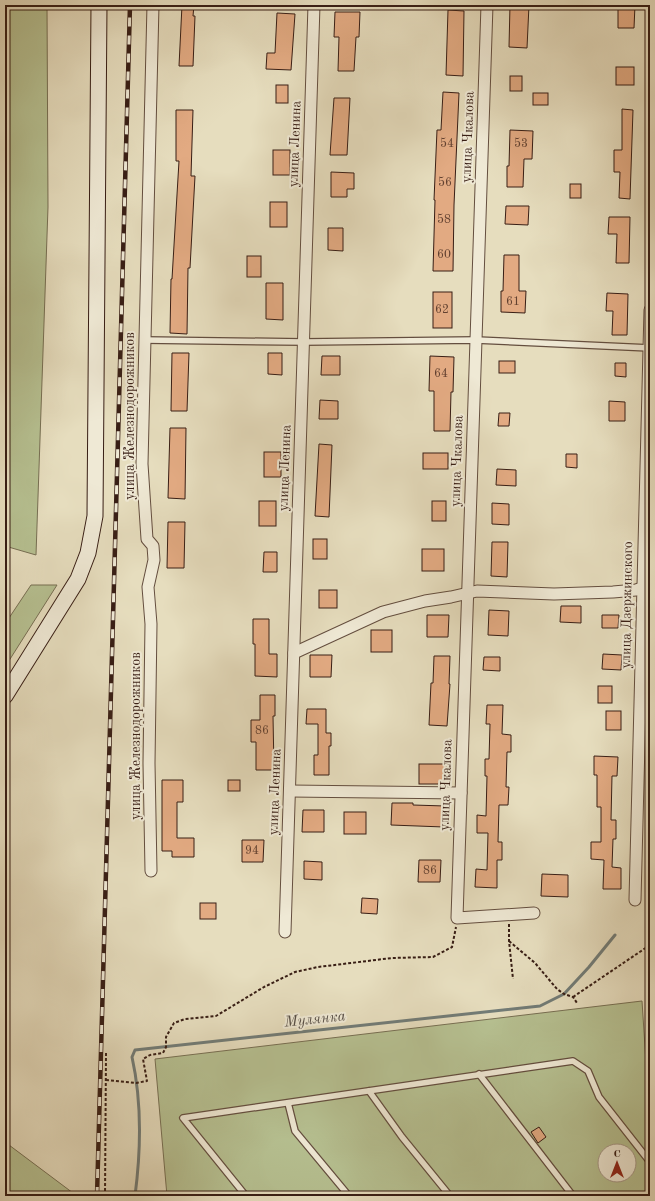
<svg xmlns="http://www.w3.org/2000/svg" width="655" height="1201" font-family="'Old Standard TT',serif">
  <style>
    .green { fill: #b6c091; stroke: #776f53; fill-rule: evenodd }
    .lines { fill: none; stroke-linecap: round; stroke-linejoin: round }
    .stream { stroke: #727c77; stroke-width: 3 }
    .building { fill: #e2aa82; stroke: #381e15 }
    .service-casing { stroke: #644e3f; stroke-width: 8 }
    .minor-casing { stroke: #644e3f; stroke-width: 13 }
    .secondary-casing { stroke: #381e15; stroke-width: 17 }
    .path { stroke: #381e15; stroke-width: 2; stroke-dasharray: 3 2; stroke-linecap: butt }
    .service { stroke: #efe9d5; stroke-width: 5.5 }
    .minor { stroke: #efe9d5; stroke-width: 11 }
    .secondary { stroke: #efe9d5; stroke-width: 15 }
    .rail-casing { stroke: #381e15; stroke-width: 4.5 }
    .rail { stroke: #efe9d5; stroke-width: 3; stroke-dasharray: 9; stroke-linecap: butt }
    .labels { text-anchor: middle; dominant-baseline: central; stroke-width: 4; stroke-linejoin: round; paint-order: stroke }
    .number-label { font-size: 12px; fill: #624130 }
    .street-label { font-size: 14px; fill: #381e15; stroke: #efe9d5 }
    .water-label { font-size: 15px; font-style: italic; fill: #554d46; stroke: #efe9d5 }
  </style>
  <rect width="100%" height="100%" fill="#e6ddbe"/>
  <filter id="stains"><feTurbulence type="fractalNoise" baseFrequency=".005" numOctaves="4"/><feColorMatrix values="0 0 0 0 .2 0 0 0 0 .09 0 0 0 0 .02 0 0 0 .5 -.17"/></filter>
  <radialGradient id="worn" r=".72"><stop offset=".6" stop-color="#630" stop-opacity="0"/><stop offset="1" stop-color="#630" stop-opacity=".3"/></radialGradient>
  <g class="green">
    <polygon points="5,5 47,5 48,207 36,555 5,546"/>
    <polygon points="31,585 57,585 5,667 5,624"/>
    <polygon points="650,740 650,898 646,899"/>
    <path d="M 642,1001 L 646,1062 L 650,1067 L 650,1196 L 167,1196 L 155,1059 ZM 605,1151 L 629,1151 L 629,1175 L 605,1175 Z"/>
    <polygon points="5,1142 77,1196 5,1196"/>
  </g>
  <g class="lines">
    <path class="stream" d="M 135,1196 C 141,1150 142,1102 132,1057 L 135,1050 L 540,1006 L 564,994 L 589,967 L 615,935"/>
  </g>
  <g class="building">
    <polygon points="182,5 194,5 193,16 195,16 193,66 179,66"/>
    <polygon points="510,5 529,5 527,48 509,47"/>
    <polygon points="618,5 635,5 634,28 618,28"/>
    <polygon points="448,10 464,11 463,76 446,75"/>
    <polygon points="335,12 360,12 359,37 356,37 354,71 338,71 339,37 334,37"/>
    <polygon points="277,13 295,14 291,70 266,69 267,53 275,53"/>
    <rect x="616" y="67" width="18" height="18"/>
    <rect x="510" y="76" width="12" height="15"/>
    <rect x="276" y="85" width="12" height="18"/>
    <polygon points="443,92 459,93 454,205 453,271 433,271 435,200 434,200 437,130 441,130"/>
    <rect x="533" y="93" width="15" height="12"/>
    <polygon points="334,98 350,98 347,155 330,155"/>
    <polygon points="622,109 633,110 630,199 619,198 620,172 614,172 614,150 622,150"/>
    <polygon points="176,110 193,110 191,176 195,176 190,268 188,268 187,334 170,333 171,279 172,279 179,161 176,161"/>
    <polygon points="510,130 533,131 532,159 524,159 523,187 507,187 507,166 509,166"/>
    <rect x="273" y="150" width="17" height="25"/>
    <polygon points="331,172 354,173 354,189 347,189 347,197 331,197"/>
    <rect x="570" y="184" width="11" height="14"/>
    <rect x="270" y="202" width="17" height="25"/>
    <polygon points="506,206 529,206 528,225 505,224"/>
    <polygon points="609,217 630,217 629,263 616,263 617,234 608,234"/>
    <polygon points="328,228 343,228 343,251 328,250"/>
    <polygon points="504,255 519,255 519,291 526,291 525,313 501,312 501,291 503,291"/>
    <rect x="247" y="256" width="14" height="21"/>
    <polygon points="266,283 283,283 283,320 266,319"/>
    <rect x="433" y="292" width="19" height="36"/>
    <polygon points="607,293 628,294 627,335 612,335 613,311 606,311"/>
    <polygon points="172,353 189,353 187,411 171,411"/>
    <polygon points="268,353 282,353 282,375 268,374"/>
    <polygon points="322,356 340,356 340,375 321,375"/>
    <polygon points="430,356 454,357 453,392 451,392 450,431 434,431 434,391 429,391"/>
    <rect x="499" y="361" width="16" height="12"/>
    <polygon points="615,363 626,363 626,377 615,376"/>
    <polygon points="320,400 338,401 338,419 319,419"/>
    <polygon points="609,401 625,402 625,421 609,421"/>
    <polygon points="499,413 510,413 509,426 498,426"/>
    <polygon points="170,428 186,428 185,499 168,498"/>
    <polygon points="319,444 332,445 329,517 315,516"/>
    <rect x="264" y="452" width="17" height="25"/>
    <rect x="423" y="453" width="25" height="16"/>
    <polygon points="566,454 577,454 577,468 566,467"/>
    <polygon points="497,469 516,470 516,486 496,485"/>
    <rect x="259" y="501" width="17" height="25"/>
    <rect x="432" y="501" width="14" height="20"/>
    <polygon points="492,503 509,504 509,525 492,524"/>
    <polygon points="168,522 185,522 184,568 167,568"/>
    <rect x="313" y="539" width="14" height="20"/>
    <polygon points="492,542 508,542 507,577 491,576"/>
    <rect x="422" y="549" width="22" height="22"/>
    <polygon points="264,552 277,552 277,572 263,572"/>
    <rect x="319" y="590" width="18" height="18"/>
    <polygon points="561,606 581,606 581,623 560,622"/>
    <polygon points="489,610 509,611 508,636 488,635"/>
    <polygon points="427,615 449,615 448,637 427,637"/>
    <polygon points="602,615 619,615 618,628 602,628"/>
    <polygon points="253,619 269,619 269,654 277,654 277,677 255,676 255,644 253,644"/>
    <rect x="371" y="630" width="21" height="22"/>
    <polygon points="603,654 622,655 621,670 602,669"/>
    <polygon points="310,655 332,655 331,677 310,677"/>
    <polygon points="434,656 450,656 449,684 450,684 447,726 429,725 431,683 433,683"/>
    <polygon points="484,657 500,657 500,671 483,670"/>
    <rect x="598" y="686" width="14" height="17"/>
    <polygon points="260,695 275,695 275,716 273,716 274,770 256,770 256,742 251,742 251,720 260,720"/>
    <polygon points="487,705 503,705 502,734 511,735 511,752 507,752 506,787 509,787 508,805 499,805 498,842 502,842 502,860 497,860 497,888 475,887 476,869 487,870 488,833 477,833 477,815 486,816 487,776 485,776 485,759 489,759 490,724 486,724"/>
    <polygon points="307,709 326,709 326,733 331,733 331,746 329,746 329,775 314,775 314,755 318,755 318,724 306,724"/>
    <rect x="606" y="711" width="15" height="19"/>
    <polygon points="594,756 618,757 617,776 612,776 611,820 616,820 616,839 613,839 612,867 621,868 621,889 603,889 604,860 591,859 591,842 601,842 601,807 597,807 597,775 594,775"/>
    <rect x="419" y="764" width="27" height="20"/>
    <polygon points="162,780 183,780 183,802 177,802 177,838 194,838 194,857 172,857 172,851 162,851"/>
    <rect x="228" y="780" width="12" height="11"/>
    <polygon points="392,803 413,803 413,805 445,806 444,827 391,825"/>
    <polygon points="303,810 324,810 324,832 302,832"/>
    <rect x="344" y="812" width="22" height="22"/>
    <polygon points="242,840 264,840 263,862 242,862"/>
    <polygon points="419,860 441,860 440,882 418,882"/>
    <polygon points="304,861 322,862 322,880 304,879"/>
    <polygon points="542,874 568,875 568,897 541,896"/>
    <polygon points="362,898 378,899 377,914 361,913"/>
    <rect x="200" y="903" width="16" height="16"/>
    <polygon points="539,1127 546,1137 538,1143 531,1132"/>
  </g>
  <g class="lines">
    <defs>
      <g id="service">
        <polyline points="144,340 304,342 476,340 650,348"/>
        <polyline points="479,1074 573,1196"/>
        <polyline points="369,1091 402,1137 450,1196"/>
        <polyline points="288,1103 295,1131 349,1196"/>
        <polyline points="246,1196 183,1118 573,1061 588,1071 599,1097 650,1162"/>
      </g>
      <g id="minor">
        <polyline points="487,5 457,918 534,913"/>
        <polyline points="294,653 383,612 425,601 451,597 477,591 554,594 613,592 636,590 642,588"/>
        <polyline points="290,791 461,793"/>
        <polyline points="151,871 149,763 151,624 148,587 154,560 153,546 147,539 142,464 153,5"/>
        <polyline points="635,900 650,310"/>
        <polyline points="285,932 314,5"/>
      </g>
      <polyline id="secondary" points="5,696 78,579 88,553 95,516 99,5"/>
    </defs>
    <use href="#service" class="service-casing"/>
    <use href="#minor" class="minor-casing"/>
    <use href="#secondary" class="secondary-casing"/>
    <g class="path">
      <polyline points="509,924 509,941 513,979"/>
      <polyline points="509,941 535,963 557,989 564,994 573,997 577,1003"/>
      <polyline points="573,997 650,945"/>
      <polyline points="106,1080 136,1083 147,1081 143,1059 150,1055 163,1053 166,1047 166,1037 174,1023 185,1019 216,1016 264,987 295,972 318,967 392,958 433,957 452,947 456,927"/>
      <polyline points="105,1196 106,1053"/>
    </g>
    <use href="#service" class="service"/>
    <use href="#minor" class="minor"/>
    <use href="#secondary" class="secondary"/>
    <defs>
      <polyline id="rail" points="97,1196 130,5"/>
    </defs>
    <use href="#rail" class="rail-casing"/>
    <use href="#rail" class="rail"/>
  </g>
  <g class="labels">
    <g class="number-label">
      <text x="447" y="144">54</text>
      <text x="521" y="144">53</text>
      <text x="445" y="183">56</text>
      <text x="444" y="220">58</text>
      <text x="444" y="255">60</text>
      <text x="513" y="302">61</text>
      <text x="442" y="310">62</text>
      <text x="441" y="374">64</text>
      <text x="262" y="731">86</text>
      <text x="252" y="851">94</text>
      <text x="430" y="871">86</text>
    </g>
    <g class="street-label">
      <text transform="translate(468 137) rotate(-88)">улица Чкалова</text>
      <text transform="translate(295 144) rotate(-88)">улица Ленина</text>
      <text transform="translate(130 416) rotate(-90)">улица Железнодорожников</text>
      <text transform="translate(457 461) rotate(-88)">улица Чкалова</text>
      <text transform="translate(285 468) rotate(-88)">улица Ленина</text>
      <text transform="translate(627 605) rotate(-89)">улица Дзержинского</text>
      <text transform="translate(136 736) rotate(-90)">улица Железнодорожников</text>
      <text transform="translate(446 785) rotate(-88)">улица Чкалова</text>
      <text transform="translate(275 792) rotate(-88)">улица Ленина</text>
    </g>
    <g class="water-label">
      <text transform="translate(315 1020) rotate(-6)">Мулянка</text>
    </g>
  </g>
  <rect width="655" height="1201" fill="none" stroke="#e6ddbe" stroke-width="20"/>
  <rect x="6" y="6" width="643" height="1189" fill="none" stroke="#381e15" stroke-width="2"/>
  <rect x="10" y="10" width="635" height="1181" fill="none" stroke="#381e15"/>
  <g transform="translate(617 1163)"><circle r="19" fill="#efe9d5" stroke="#a69888"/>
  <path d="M0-3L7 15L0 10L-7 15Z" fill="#8f2418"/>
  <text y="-6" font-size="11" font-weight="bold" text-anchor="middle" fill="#381e15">С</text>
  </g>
  <rect width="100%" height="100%" filter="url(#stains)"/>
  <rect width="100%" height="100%" fill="url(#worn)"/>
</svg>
